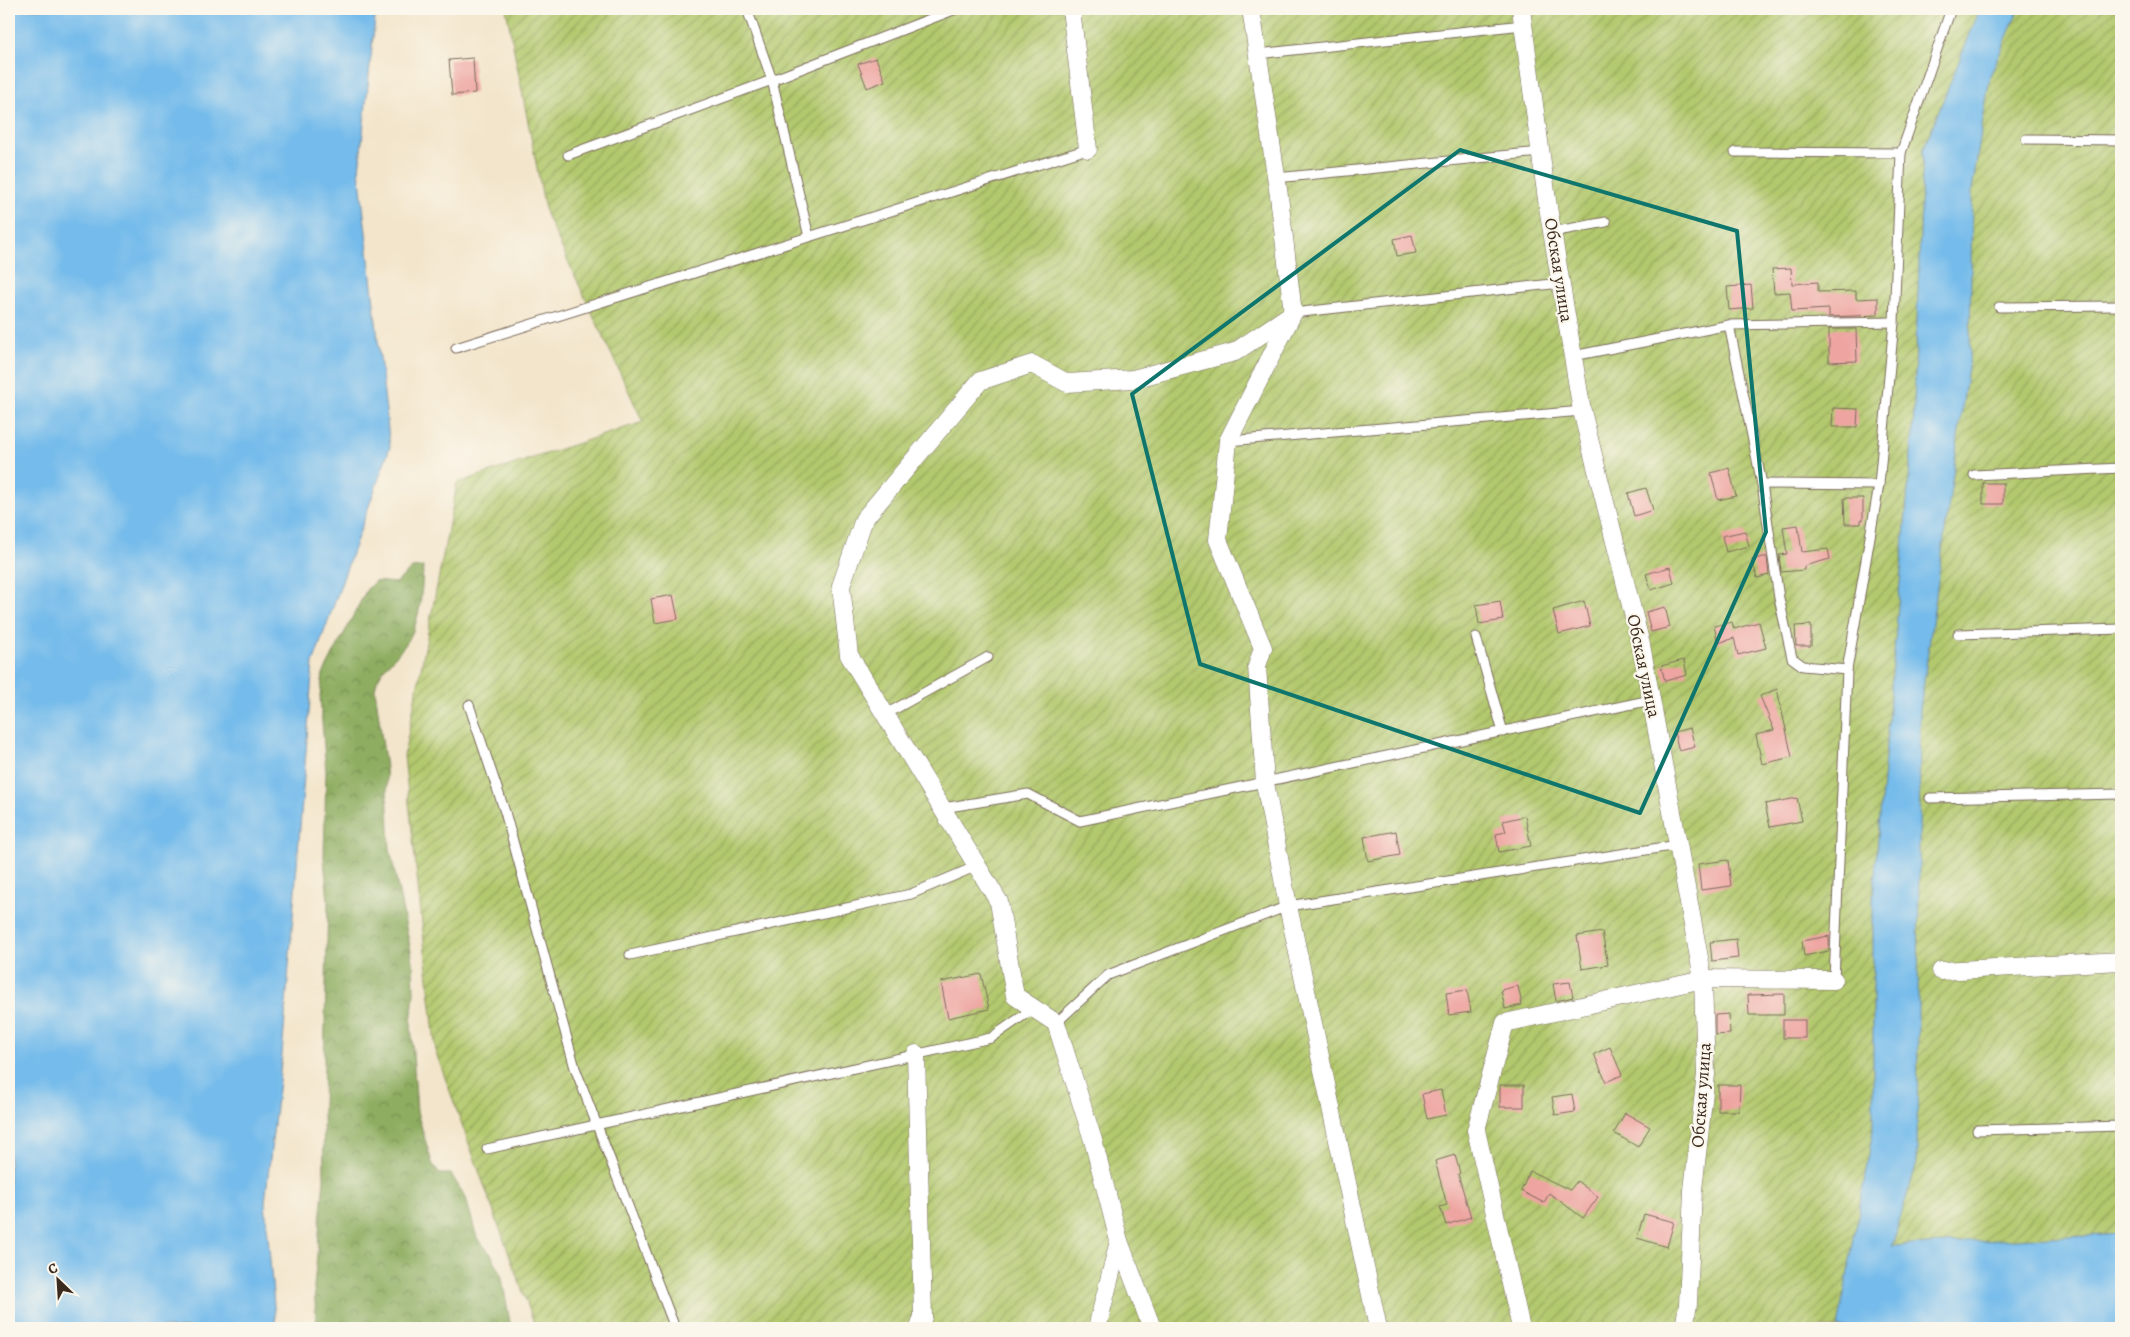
<svg xmlns="http://www.w3.org/2000/svg" width="2130" height="1337" font-family="Alegreya,serif">
  <style>
    .forest { fill: url(#forest-crowns); stroke: #646c40 }
    .garden { fill: url(#garden-furrows); stroke: #777a46 }
    .water { fill: #74bbeb; stroke: #587284 }
    .building { fill: #eea4a0 }
    .lines { fill: none; stroke-linecap: round; stroke-linejoin: round }
    .service-casing { stroke: #7b6b5b; stroke-width: 11 }
    .minor-casing { stroke: #7b6b5b; stroke-width: 19 }
    .service { stroke: #fff; stroke-width: 9 }
    .minor { stroke: #fff; stroke-width: 18 }
    .marked { fill: none; stroke: #0f766e; stroke-width: 4; stroke-linejoin: round }
    .labels { text-anchor: middle; dominant-baseline: central; stroke-width: 4.5; stroke-linejoin: round; paint-order: stroke }
    .street-label { font-size: 18px; fill: #3b2a1e; stroke: #fbf7ec }
  </style>
  <defs>
    <pattern id="forest-crowns" width="20" height="18" patternUnits="userSpaceOnUse" patternTransform="scale(1.25)"><rect width="20" height="18" fill="#8ead61"/><path d="M2 6a3 3 0 1 1 6 0M12 15a3 3 0 1 1 6 0" fill="none" stroke="#758d4f"/></pattern>
    <pattern id="garden-furrows" width="10" height="10" patternUnits="userSpaceOnUse" patternTransform="scale(1.25)"><rect width="10" height="10" fill="#b3c96e"/><path d="M-1 1l2-2M0 10L10 0M9 11l2-2" fill="none" stroke="#93a35a"/></pattern>
  </defs>
  <rect width="100%" height="100%" fill="#fbf7ec"/>
  <filter id="ink" filterUnits="userSpaceOnUse"><feTurbulence type="fractalNoise" baseFrequency=".02" numOctaves="2"/><feDisplacementMap in="SourceGraphic" scale="10" xChannelSelector="R" yChannelSelector="G"/><feConvolveMatrix kernelMatrix="1 2 1 2 8 2 1 2 1" color-interpolation-filters="sRGB"/></filter>
  <filter id="wash" filterUnits="userSpaceOnUse"><feTurbulence type="fractalNoise" baseFrequency=".0096" numOctaves="4" result="noise"/><feDisplacementMap in="SourceGraphic" scale="20" xChannelSelector="R" yChannelSelector="G"/><feGaussianBlur stdDeviation="1.12" result="paint"/><feColorMatrix in="noise" values="0 0 0 0 0 0 0 0 0 0 0 0 0 0 0 0 0 1.4 0 .05"/><feComposite in="paint" operator="in"/></filter>
  <g filter="url(#wash)">
    <rect width="100%" height="100%" fill="#f3e5cb"/>
    <path class="forest" d="M 423,567 C 422,590 421,618 409,639 C 399,657 378,668 375,689 L 386,768 L 390,849 L 413,961 L 414,993 L 411,1024 L 417,1112 L 432,1163 L 440,1174 L 451,1174 L 466,1198 L 477,1238 L 491,1254 L 501,1273 L 511,1328 L 317,1328 L 314,1287 L 324,1179 L 323,1106 L 328,901 L 324,858 L 326,772 L 320,696 L 323,674 L 367,589 L 375,581 L 396,583 L 412,568 Z"/>
    <polygon class="garden" points="506,9 2121,9 2121,1328 536,1328 436,1053 404,756 457,483 643,422 546,214"/>
    <g class="water">
      <polygon points="9,9 376,9 359,170 390,447 313,663 282,1055 265,1202 276,1328 9,1328"/>
      <polygon points="1980,9 2019,9 1990,76 1972,190 1970,352 1920,710 1917,1162 1892,1246 2121,1233 2121,1328 1838,1328 1873,1131 1873,896 1913,432 1923,150"/>
    </g>
    <g id="blocks">
      <g class="building">
        <polygon points="473,58 475,93 452,95 449,60"/>
        <polygon points="876,58 885,81 867,88 858,64"/>
        <polygon points="1412,235 1416,253 1397,256 1394,239"/>
        <polygon points="1791,268 1792,284 1818,282 1818,292 1856,291 1856,299 1878,298 1878,315 1829,317 1829,309 1792,311 1790,292 1774,293 1772,269"/>
        <polygon points="1751,285 1753,308 1729,310 1727,287"/>
        <polygon points="1829,329 1856,329 1857,361 1829,362"/>
        <polygon points="1833,408 1858,409 1857,427 1832,427"/>
        <polygon points="1729,468 1736,496 1718,500 1711,473"/>
        <rect x="1983" y="483" width="20" height="21"/>
        <polygon points="1646,488 1653,510 1634,516 1628,493"/>
        <polygon points="1844,498 1863,498 1863,520 1861,519 1861,524 1845,524"/>
        <polygon points="1798,525 1802,552 1828,549 1830,559 1804,566 1804,570 1781,572 1779,555 1787,554 1783,527"/>
        <polygon points="1745,531 1749,546 1726,552 1722,536"/>
        <polygon points="1762,557 1767,557 1769,575 1757,578 1752,560"/>
        <polygon points="1670,567 1674,583 1651,590 1646,574"/>
        <polygon points="673,595 678,619 655,623 651,599"/>
        <polygon points="1500,601 1503,620 1479,624 1476,605"/>
        <polygon points="1584,601 1590,626 1559,634 1553,610"/>
        <polygon points="1665,607 1670,627 1651,632 1646,612"/>
        <polygon points="1732,622 1734,629 1759,622 1766,648 1738,655 1734,638 1718,643 1714,626"/>
        <polygon points="1811,625 1811,646 1796,646 1795,626"/>
        <polygon points="1684,660 1687,675 1665,681 1661,666"/>
        <polygon points="1777,689 1792,757 1762,764 1756,735 1774,730 1760,696"/>
        <polygon points="1690,728 1695,747 1679,751 1674,732"/>
        <polygon points="1797,798 1802,821 1770,827 1765,804"/>
        <polygon points="1525,816 1531,846 1499,852 1496,834 1506,832 1503,821"/>
        <polygon points="1396,831 1400,855 1368,861 1364,837"/>
        <polygon points="1728,860 1731,886 1701,890 1698,864"/>
        <polygon points="1602,932 1608,965 1582,969 1577,936"/>
        <polygon points="1829,936 1829,951 1804,956 1802,941"/>
        <polygon points="1736,939 1738,958 1712,961 1710,942"/>
        <polygon points="981,974 989,1009 948,1018 941,982"/>
        <polygon points="1570,982 1573,997 1556,1001 1553,984"/>
        <polygon points="1518,986 1522,1005 1505,1009 1501,990"/>
        <polygon points="1467,990 1471,1012 1449,1015 1446,993"/>
        <polygon points="1784,994 1784,1015 1749,1015 1748,995"/>
        <polygon points="1729,1014 1730,1034 1715,1035 1715,1015"/>
        <rect x="1783" y="1020" width="22" height="18"/>
        <polygon points="1610,1047 1622,1075 1606,1082 1594,1054"/>
        <rect x="1500" y="1085" width="24" height="22"/>
        <polygon points="1718,1085 1740,1085 1739,1111 1718,1111"/>
        <polygon points="1441,1090 1446,1115 1427,1119 1422,1094"/>
        <polygon points="1572,1094 1575,1112 1555,1115 1552,1097"/>
        <polygon points="1625,1113 1650,1127 1638,1147 1614,1133"/>
        <polygon points="1455,1155 1460,1173 1458,1174 1471,1217 1446,1225 1440,1207 1447,1205 1435,1161"/>
        <polygon points="1530,1171 1570,1190 1577,1181 1598,1197 1583,1218 1549,1193 1544,1203 1521,1191"/>
        <polygon points="1644,1214 1674,1222 1667,1247 1637,1238"/>
      </g>
    </g>
  </g>
  <g filter="url(#ink)">
    <use href="#blocks" fill-opacity="0" stroke="#7b6b5b" stroke-width="1"/>
    <g class="lines">
      <defs>
        <g id="service">
          <polyline points="747,9 772,80 809,237"/>
          <polyline points="1257,54 1523,25"/>
          <polyline points="2026,139 2121,140"/>
          <polyline points="1735,152 1901,153"/>
          <polyline points="568,155 772,80 956,9"/>
          <polyline points="1276,178 1540,152"/>
          <polyline points="1552,232 1606,222"/>
          <polyline points="1999,307 2121,306"/>
          <polyline points="1293,313 1561,283"/>
          <polyline points="1729,325 1762,484 1779,598 1792,658 1803,666 1847,670 1834,980"/>
          <polyline points="456,348 1088,149"/>
          <polyline points="1573,356 1729,325 1894,322"/>
          <polyline points="1228,441 1582,411"/>
          <polyline points="1974,475 2121,468"/>
          <polyline points="1762,484 1879,485"/>
          <polyline points="1958,634 2121,629"/>
          <polyline points="1476,637 1503,732"/>
          <polyline points="1847,670 1879,485 1894,322 1901,153 1951,9"/>
          <polyline points="469,705 505,812 575,1068 675,1328"/>
          <polyline points="886,714 988,657"/>
          <polyline points="1930,798 2121,794"/>
          <polyline points="943,808 1028,794 1080,821 1651,700"/>
          <polyline points="630,955 911,894 977,866"/>
          <polyline points="1056,1023 1108,975 1288,906 1678,845"/>
          <polyline points="1977,1130 2121,1126"/>
          <polyline points="487,1149 991,1038 1034,1008"/>
        </g>
        <g id="minor">
          <polyline points="1071,9 1088,149"/>
          <polyline points="1251,9 1279,196 1293,313 1228,441 1218,540 1263,648 1257,666 1265,783 1288,906 1378,1328"/>
          <polyline points="1521,9 1548,207 1582,411 1641,645 1703,979 1706,1074 1693,1190 1688,1304 1684,1328"/>
          <polyline points="1941,971 2121,961"/>
          <polyline points="916,1054 923,1317 919,1328"/>
          <polyline points="1097,1328 1119,1241"/>
          <polyline points="1152,1328 1119,1241 1093,1140 1056,1023 1015,996 999,902 849,655 841,586 864,519 980,381 1032,364 1067,383 1133,379 1235,352 1293,313"/>
          <polyline points="1521,1328 1476,1130 1505,1023 1703,979 1834,980"/>
        </g>
      </defs>
      <use href="#service" class="service-casing"/>
      <use href="#minor" class="minor-casing"/>
      <use href="#service" class="service"/>
      <use href="#minor" class="minor"/>
    </g>
  </g>
  <path class="marked" d="M 1460,150 L 1737,231 L 1766,532 L 1640,813 L 1200,664 L 1132,394 Z"/>
  <g class="labels">
    <g class="street-label">
      <text transform="translate(1559 270) rotate(81)">Обская улица</text>
      <text transform="translate(1644 666) rotate(78)">Обская улица</text>
      <text transform="translate(1701 1095) rotate(-86)">Обская улица</text>
    </g>
  </g>
  <rect width="2130" height="1337" fill="none" stroke="#fbf7ec" stroke-width="30"/>
  <g transform="translate(58 1280) rotate(335)" stroke="#fbf7ec" stroke-width="4" paint-order="stroke">
  <path d="M0-4L9 19L0 12L-9 19Z" fill="#3b2a1e"/>
  <text y="-8" font-size="14" font-weight="bold" text-anchor="middle" fill="#3b2a1e">С</text>
  </g>
</svg>
